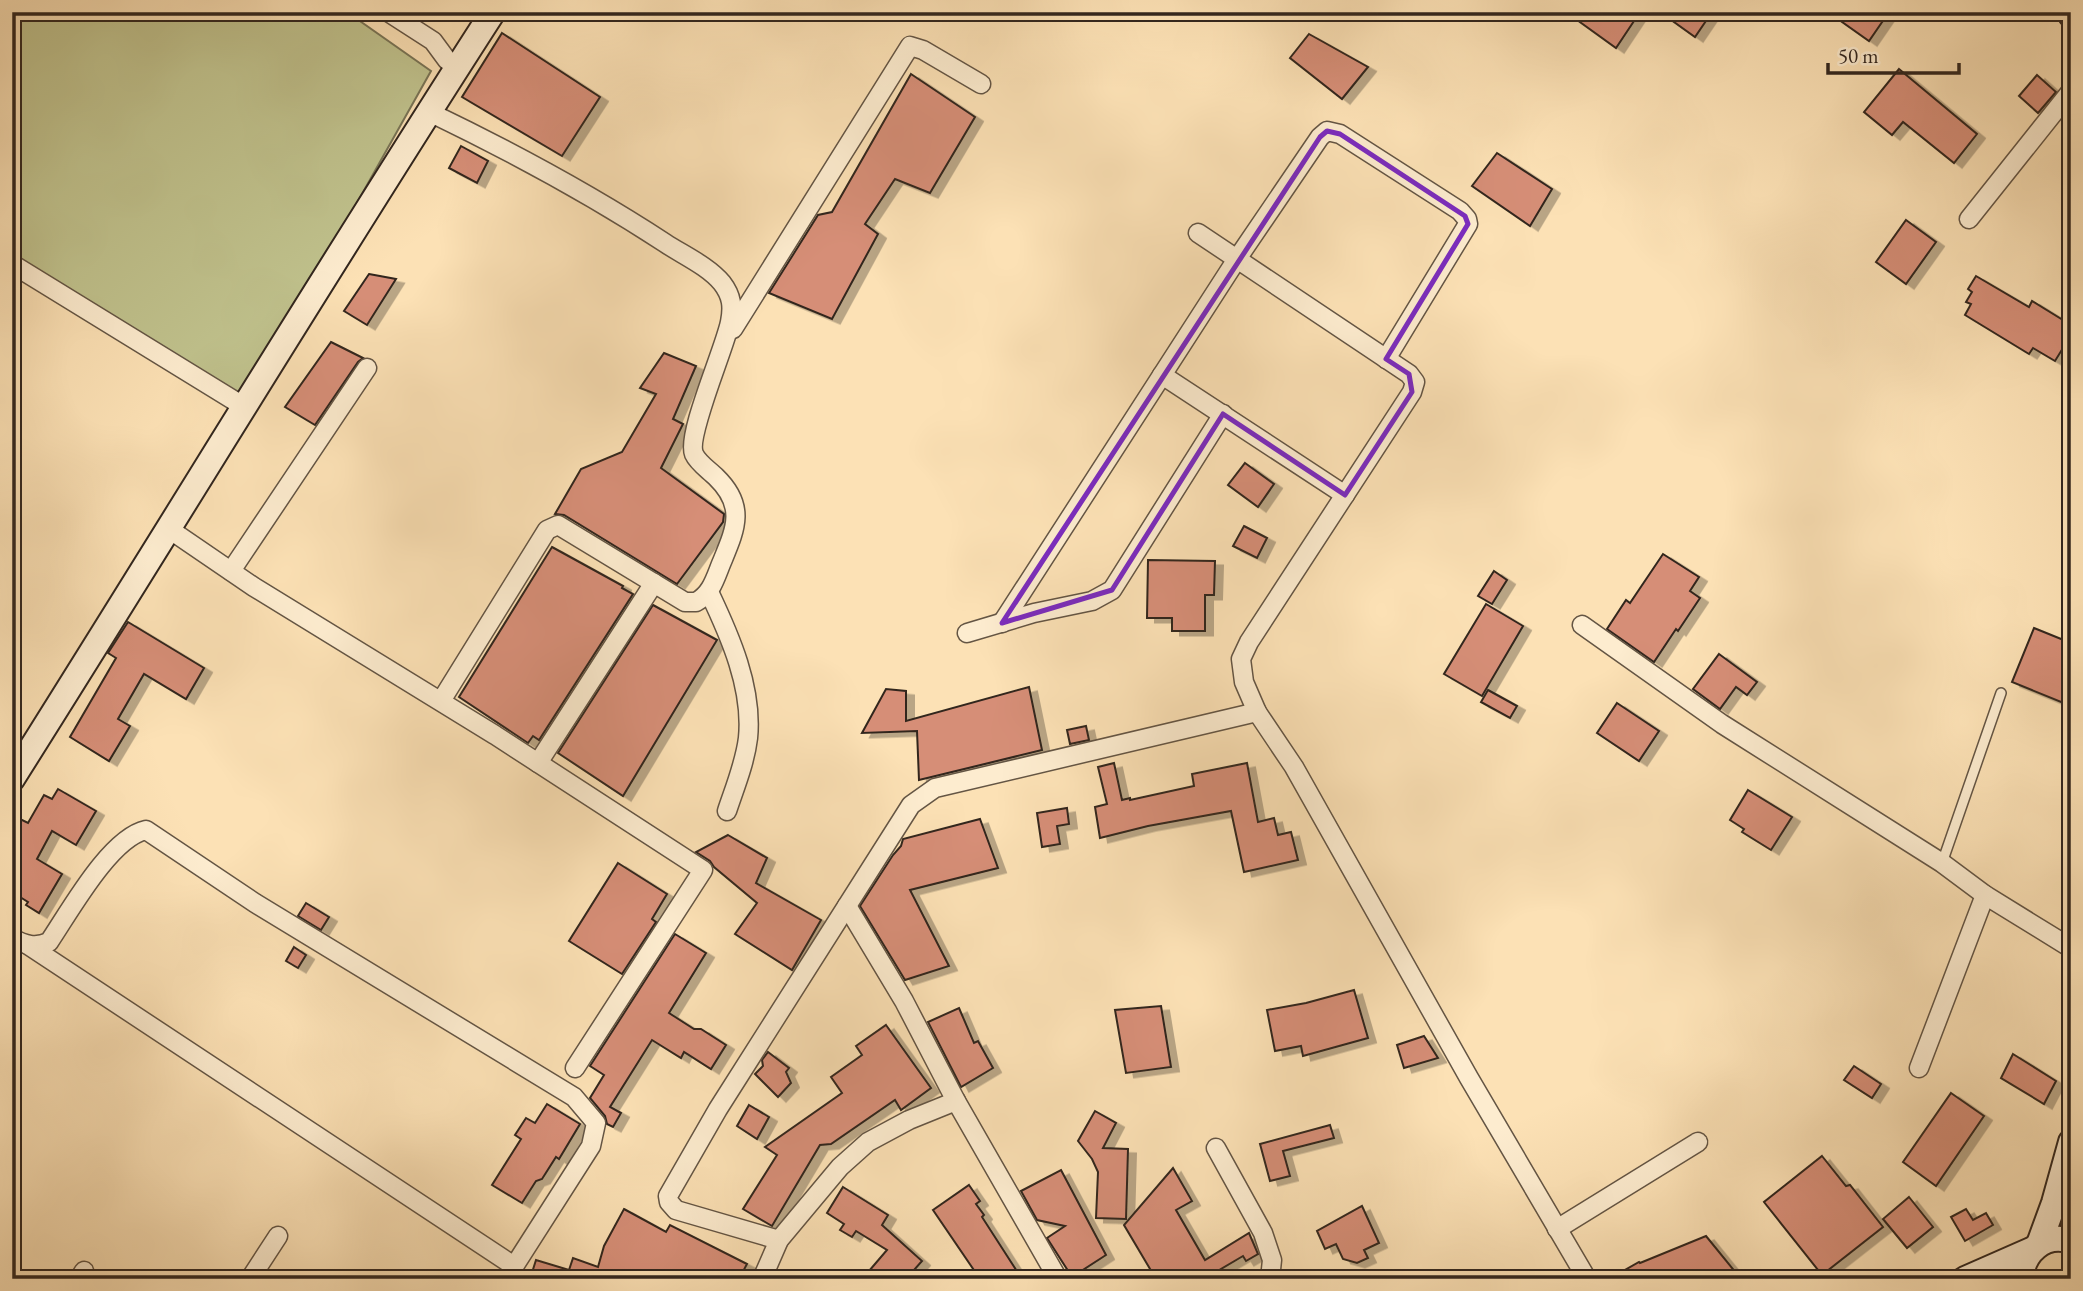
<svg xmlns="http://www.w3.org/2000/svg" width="2083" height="1291" font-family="'EB Garamond',serif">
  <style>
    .green { fill: #c0c28d; stroke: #797456; stroke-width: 2 }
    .building { fill: #d68e77; stroke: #32261e; stroke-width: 2; filter: url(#shadow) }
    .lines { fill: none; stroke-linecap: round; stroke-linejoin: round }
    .lane-casing { stroke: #645544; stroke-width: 12 }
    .street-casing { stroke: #645544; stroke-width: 21 }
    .secondary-casing { stroke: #32261e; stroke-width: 28 }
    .lane { stroke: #fdeccf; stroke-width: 9 }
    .street { stroke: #fdeccf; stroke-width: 18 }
    .secondary { stroke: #fdeccf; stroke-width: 24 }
    .marked { fill: none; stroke: #7b2cbf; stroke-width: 5; stroke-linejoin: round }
  </style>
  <defs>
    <filter id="shadow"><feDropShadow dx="8" dy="4.5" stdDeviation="0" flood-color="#0004"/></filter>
  </defs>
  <rect width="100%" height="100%" fill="#fce1b5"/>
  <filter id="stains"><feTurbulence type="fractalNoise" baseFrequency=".00286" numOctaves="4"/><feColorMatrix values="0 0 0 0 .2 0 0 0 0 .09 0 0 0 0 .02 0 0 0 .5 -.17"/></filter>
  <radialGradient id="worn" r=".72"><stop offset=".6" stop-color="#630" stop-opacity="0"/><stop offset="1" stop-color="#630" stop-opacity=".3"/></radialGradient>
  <polygon class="green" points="12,12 347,12 431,71 243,406 12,264"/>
  <g class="building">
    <polygon points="1566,12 1640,12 1616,48"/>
    <polygon points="1660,12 1712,12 1695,37"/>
    <polygon points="1828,12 1889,12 1869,41"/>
    <polygon points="502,33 600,97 562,156 462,97"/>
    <polygon points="1309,34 1368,67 1342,99 1290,58"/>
    <polygon points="1899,69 1977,134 1954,163 1903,122 1892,135 1864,112"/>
    <polygon points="911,74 975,117 930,193 895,179 865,224 878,234 832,319 769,293 818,215 832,212"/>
    <polygon points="2037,75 2056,92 2038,113 2019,96"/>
    <polygon points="461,146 488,161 477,183 449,168"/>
    <polygon points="1497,153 1552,189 1530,226 1472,186"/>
    <polygon points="1906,220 1936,242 1906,284 1876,262"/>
    <polygon points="369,274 396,279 367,325 344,311"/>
    <polygon points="1976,276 2029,307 2032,301 2071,325 2071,335 2055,361 2033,348 2029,354 1965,315 1971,304 1966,302 1972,292 1968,289"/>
    <polygon points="331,342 363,358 358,362 315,425 285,407"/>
    <polygon points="664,353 696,366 673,419 683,424 661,468 724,514 723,522 677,584 564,515 555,514 581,469 622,452 656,394 640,388"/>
    <polygon points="1245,463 1274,484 1258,507 1228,485"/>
    <polygon points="1244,526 1267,538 1257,558 1233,546"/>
    <polygon points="552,547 623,586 622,588 633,594 539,740 533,736 528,743 459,697"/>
    <polygon points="1663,554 1699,577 1690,591 1700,598 1678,631 1676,629 1654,662 1607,629 1626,600 1630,603"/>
    <polygon points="1148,560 1215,561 1214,595 1205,595 1205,631 1172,631 1172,618 1147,618"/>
    <polygon points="1494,571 1507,580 1492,604 1478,596"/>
    <polygon points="1486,604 1523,626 1482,696 1444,674"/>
    <polygon points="653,605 717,640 623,796 558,753"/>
    <polygon points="128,622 204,668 186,699 144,674 118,719 130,726 109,761 70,737 116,658 108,653"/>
    <polygon points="2034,628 2071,643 2071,706 2012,682"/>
    <polygon points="1719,654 1757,682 1747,695 1736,687 1720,709 1693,689"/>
    <polygon points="1029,687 1042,750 919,780 917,731 862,733 886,689 906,691 906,721"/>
    <polygon points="1488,690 1517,706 1510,718 1481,702"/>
    <polygon points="1617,703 1659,731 1639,761 1597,733"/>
    <polygon points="1086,726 1089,740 1070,744 1067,730"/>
    <polygon points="1114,763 1122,800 1130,798 1130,800 1194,786 1192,774 1247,763 1258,822 1274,818 1278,835 1291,832 1298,860 1244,872 1231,811 1148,826 1100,838 1095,807 1107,804 1098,767"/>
    <polygon points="58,789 96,811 76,845 52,831 37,859 62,874 39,913 26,905 28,902 12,892 12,815 28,823 44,795 52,799"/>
    <polygon points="1748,790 1792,817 1771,850 1742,832 1744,829 1730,820"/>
    <polygon points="1067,808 1069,824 1057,826 1060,844 1042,847 1037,813"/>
    <polygon points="980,819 998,868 910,890 949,966 905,980 860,906 893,855 901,846 903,839"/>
    <polygon points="728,835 767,858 756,883 821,920 792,970 735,934 757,903 714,867 710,861 696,852"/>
    <polygon points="618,863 667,894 652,919 656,922 622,974 569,941"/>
    <polygon points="306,903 329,917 321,930 298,916"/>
    <polygon points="675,934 706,953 669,1013 694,1029 701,1029 726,1045 711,1069 684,1052 681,1058 652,1040 610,1107 621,1113 613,1127 607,1124 605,1116 590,1098 604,1075 590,1066"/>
    <polygon points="294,947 306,955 298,968 286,961"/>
    <polygon points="1354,990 1368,1038 1303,1056 1301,1046 1275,1051 1267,1010 1306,1003"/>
    <polygon points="1161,1006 1171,1067 1126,1073 1115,1010"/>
    <polygon points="959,1008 974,1043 978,1041 993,1068 961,1087 928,1022"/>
    <polygon points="886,1025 931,1088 901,1110 895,1100 831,1144 820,1145 772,1226 743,1209 777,1155 765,1147 842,1093 831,1077 862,1055 856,1046"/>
    <polygon points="1424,1036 1438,1058 1404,1068 1397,1045"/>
    <polygon points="768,1052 789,1068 786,1072 791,1083 778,1097 755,1074 763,1066 762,1060"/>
    <polygon points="2013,1054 2056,1081 2044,1104 2001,1078"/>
    <polygon points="1854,1066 1881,1084 1872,1098 1844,1080"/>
    <polygon points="1951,1093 1984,1116 1936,1186 1903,1162"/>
    <polygon points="547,1104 580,1124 559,1159 556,1157 542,1179 536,1181 522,1203 492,1185 521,1139 515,1135 526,1118 535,1123"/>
    <polygon points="749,1105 769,1117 757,1139 737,1126"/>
    <polygon points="1095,1111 1116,1123 1103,1148 1128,1149 1126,1219 1096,1218 1098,1172 1092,1159 1078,1141"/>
    <polygon points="1330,1125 1334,1138 1283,1151 1290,1176 1270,1181 1260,1144"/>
    <polygon points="1822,1156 1846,1186 1850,1185 1883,1227 1822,1275 1764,1202"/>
    <polygon points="1173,1168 1192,1201 1176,1210 1205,1260 1249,1233 1258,1254 1246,1261 1243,1256 1204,1279 1156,1279 1124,1225"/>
    <polygon points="1061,1170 1106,1255 1072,1277 1047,1238 1065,1226 1037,1220 1021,1191"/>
    <polygon points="969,1185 980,1201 976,1204 984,1215 982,1217 1022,1279 980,1279 933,1210"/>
    <polygon points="843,1187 888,1215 882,1225 922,1261 906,1279 878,1279 869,1271 887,1250 856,1231 852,1237 840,1230 844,1224 827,1213"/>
    <polygon points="1909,1197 1933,1227 1907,1248 1883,1219"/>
    <polygon points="1362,1206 1379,1243 1364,1250 1368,1258 1357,1263 1343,1259 1336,1244 1325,1249 1317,1231"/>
    <polygon points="624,1209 666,1232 670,1225 747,1264 739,1279 530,1279 536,1260 569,1270 573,1258 598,1267 604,1246"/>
    <polygon points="1966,1209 1973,1220 1986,1213 1993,1225 1965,1241 1951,1217"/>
    <polygon points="1706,1236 1741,1279 1609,1279 1639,1262 1640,1263"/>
  </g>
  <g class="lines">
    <defs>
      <polyline id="lane" points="1942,863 2001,693"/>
      <g id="street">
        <polyline points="388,12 433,41 447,60 457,67"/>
        <path d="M 429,112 C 510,151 590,194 665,243 C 683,255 708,266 722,283 C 732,296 733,307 730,322 C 725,348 686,435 694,454 C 698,463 709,470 716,477 C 747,507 735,530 721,564 C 715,579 711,594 696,602 L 685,602 L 558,525 L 547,530 L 441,701"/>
        <polyline points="1969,219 2071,91"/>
        <polyline points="1198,233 1409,374 1415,382 1412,392 1249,642 1241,659 1244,682 1257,712 1294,767 1469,1078 1587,1279"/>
        <polyline points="12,264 243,406"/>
        <polyline points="733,329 910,46 923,50 981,84"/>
        <polyline points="1162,375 1345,495"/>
        <polyline points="169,529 254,587 495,735 703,870 575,1068"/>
        <polyline points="231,571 367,368"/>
        <path d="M 709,592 C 730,636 753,688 748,738 C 745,763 735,787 727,811"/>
        <polyline points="1002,623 1237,259 1320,137 1327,131 1340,134 1460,211 1467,219 1468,224 1386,359"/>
        <polyline points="1582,625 1722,724 1942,863 1985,895 2071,948"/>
        <polyline points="967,633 1034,613 1092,601 1112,590 1223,414"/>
        <polyline points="538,763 654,583"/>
        <polyline points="847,906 904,1001 956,1101 1058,1279"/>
        <path d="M 12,938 C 25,945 35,948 49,942 C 70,911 110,838 146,830 L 255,903 L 574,1097 L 596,1123 L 591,1146 L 506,1279"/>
        <polyline points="28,945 514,1266"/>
        <polyline points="1919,1068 1985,895"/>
        <polyline points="1216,1148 1263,1233 1272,1260 1270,1279"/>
        <polyline points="1557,1229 1698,1142"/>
        <polyline points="779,1240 676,1210 669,1202 668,1196 718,1109 911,805 935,788 1257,712"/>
        <polyline points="79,1279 84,1271"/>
        <polyline points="250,1279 278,1236"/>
        <polyline points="762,1279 779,1240 840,1167 868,1142 909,1120 956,1101"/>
      </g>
      <g id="secondary">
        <polyline points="2070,12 2071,15"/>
        <path d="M 12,779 C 173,524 329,266 493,12"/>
        <polyline points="2039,1244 2054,1203 2071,1142"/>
        <polyline points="1965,1279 2031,1250"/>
        <path d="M 2021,1279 C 2022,1253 2044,1232 2071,1241"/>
      </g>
    </defs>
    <use href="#lane" class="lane-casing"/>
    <use href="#street" class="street-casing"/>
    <use href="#secondary" class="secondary-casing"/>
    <use href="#lane" class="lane"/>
    <use href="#street" class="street"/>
    <use href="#secondary" class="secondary"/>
  </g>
  <path class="marked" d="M 1327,131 L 1340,134 L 1465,216 L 1468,224 L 1386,359 L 1409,374 L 1412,392 L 1345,495 L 1223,414 L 1112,590 L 1002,623 L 1320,137 Z"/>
  <rect width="2083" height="1291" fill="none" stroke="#fce1b5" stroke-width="42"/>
  <rect x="14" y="14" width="2055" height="1263" fill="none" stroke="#32261e" stroke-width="3.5"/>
  <rect x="21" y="21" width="2041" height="1249" fill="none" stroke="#32261e" stroke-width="2"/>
  <path d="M1828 63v10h131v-10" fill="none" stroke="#32261e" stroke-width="3.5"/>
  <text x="1838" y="63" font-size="21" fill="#32261e" stroke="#fdeccf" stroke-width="5" paint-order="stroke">50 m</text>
  <rect width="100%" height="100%" filter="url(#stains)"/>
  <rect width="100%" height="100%" fill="url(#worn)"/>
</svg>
